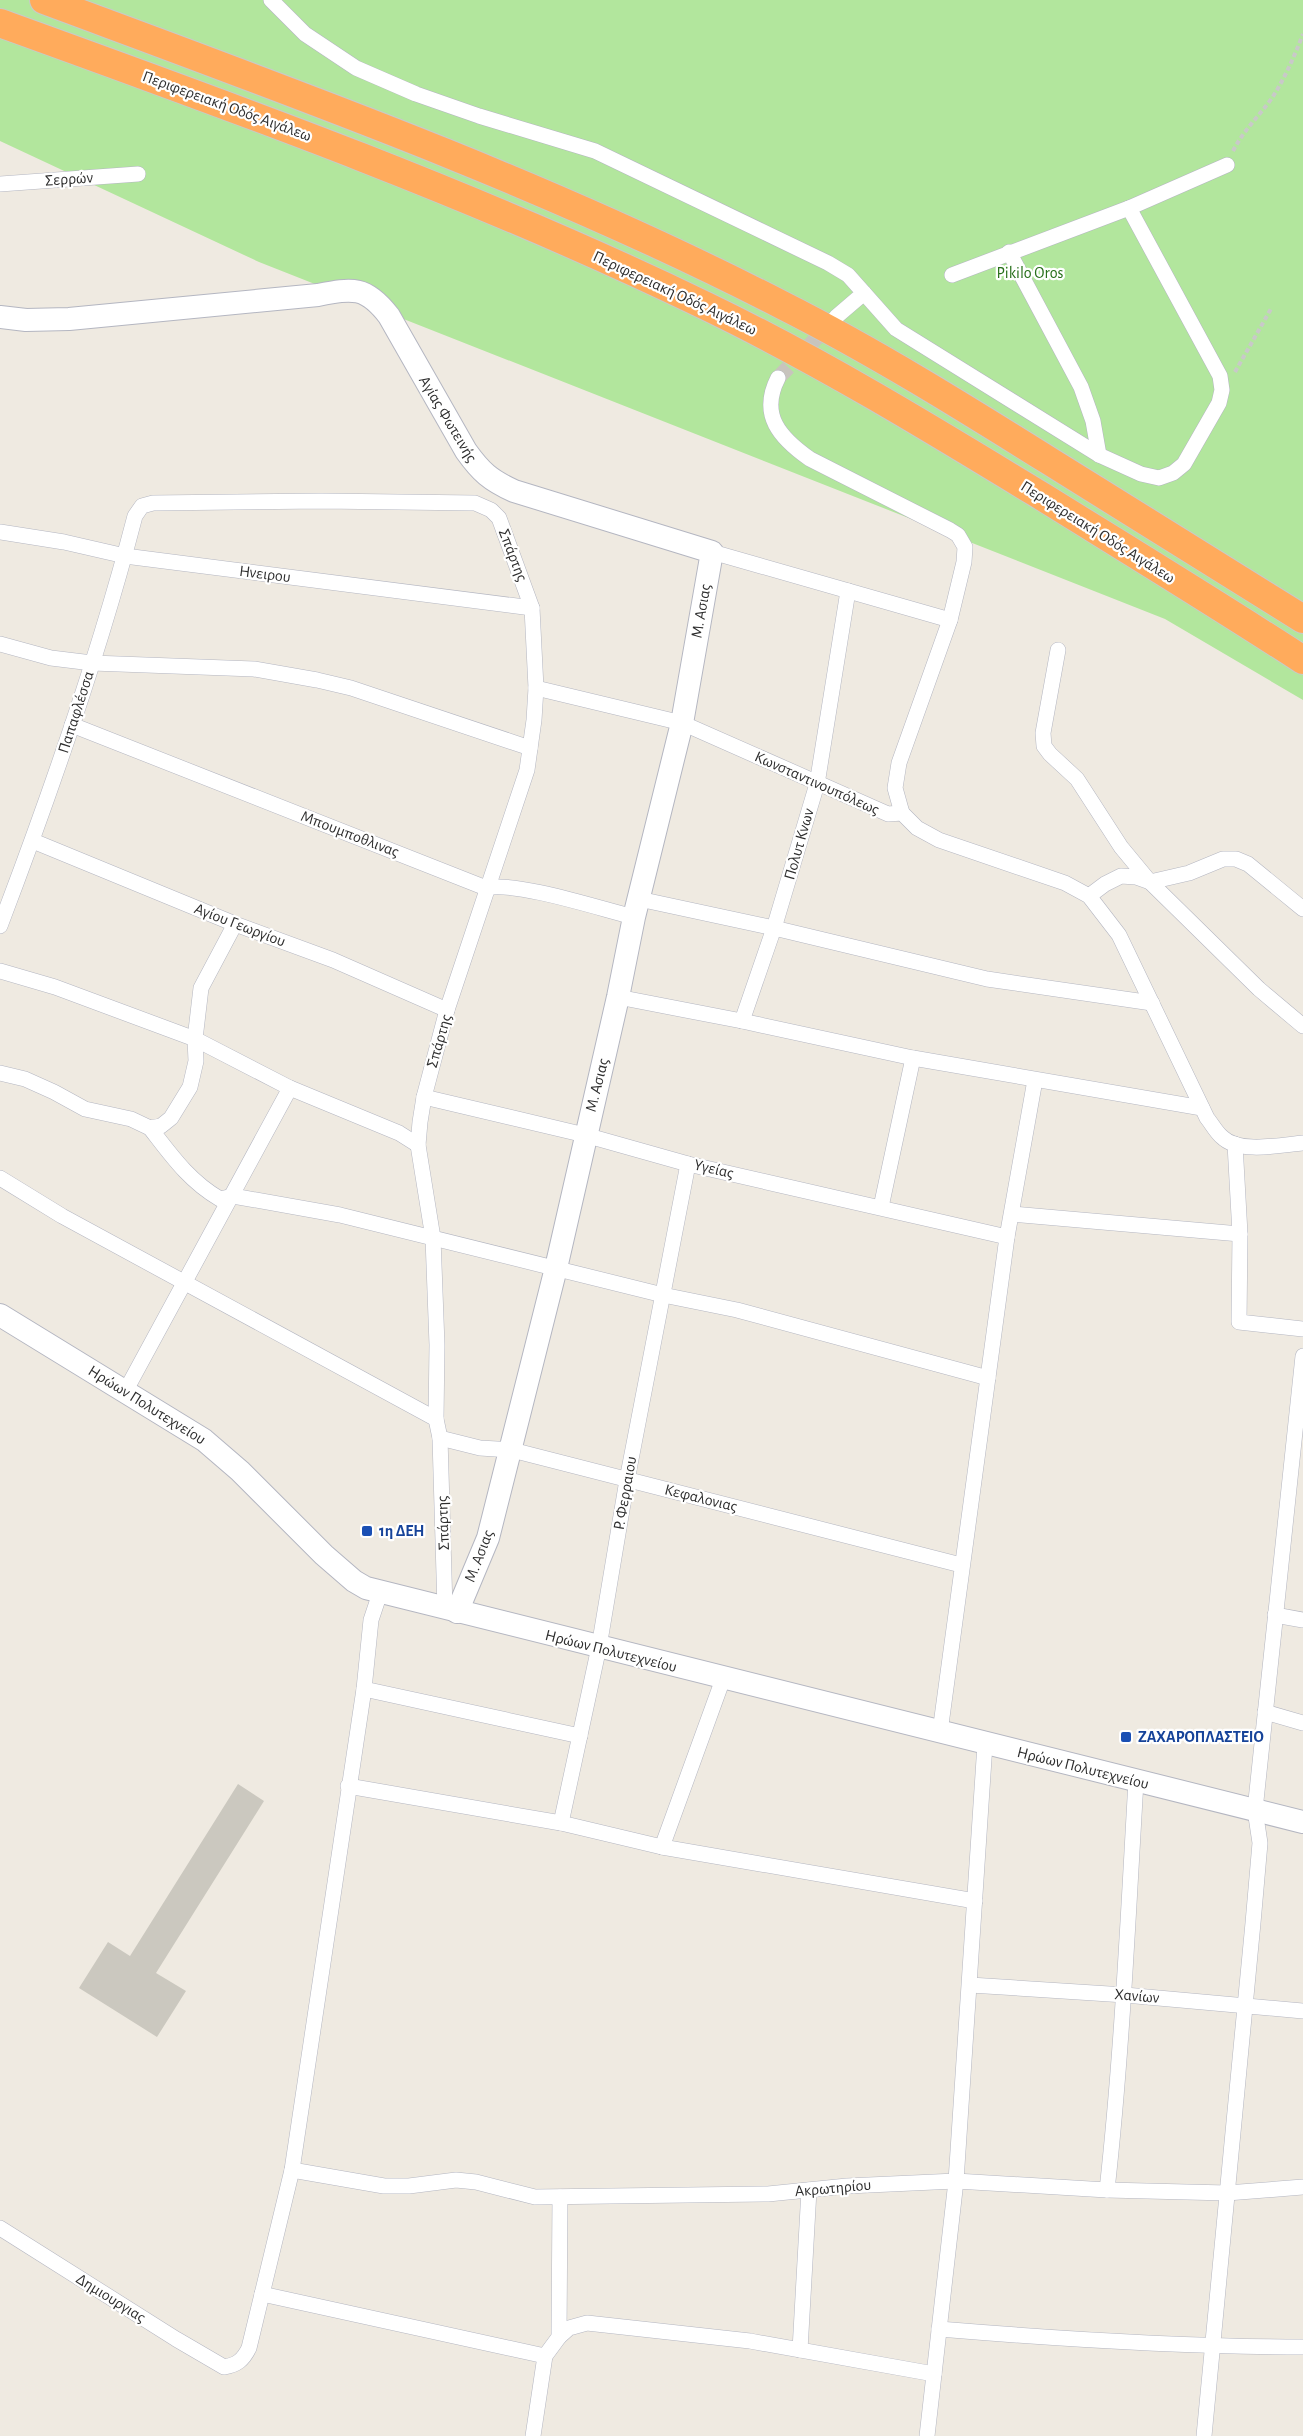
<svg xmlns="http://www.w3.org/2000/svg" width="1303" height="2436" font-family="'Alegreya Sans',sans-serif">
  <style>
    .green { fill: #b2e69d }
    .building { fill: #cbc8bf }
    .lines { fill: none; stroke-linecap: round; stroke-linejoin: round }
    .street-tunnel { stroke: #c8c4bd; stroke-width: 15; stroke-dasharray: 15 8; stroke-linecap: butt }
    .street-casing { stroke: #b4b6c1; stroke-width: 16 }
    .secondary-casing { stroke: #b4b6c1; stroke-width: 24 }
    .highway-casing { stroke: #c9c9c9; stroke-width: 30 }
    .path { stroke: #c9c9c9; stroke-width: 4; stroke-dasharray: 4.5 3; stroke-linecap: butt }
    .street { stroke: #fff; stroke-width: 15 }
    .secondary { stroke: #fff; stroke-width: 22 }
    .highway { stroke: #ffab5c; stroke-width: 28 }
    .transit-dot { fill: #1a4fb4; stroke: #fff; stroke-width: 2 }
    .labels { text-anchor: middle; dominant-baseline: central; stroke-width: 4.5; stroke-linejoin: round; paint-order: stroke }
    .street-label { font-size: 16px; fill: #2e2e2e; stroke: #fff }
    .park-label { font-size: 16px; fill: #276f1a; stroke: #fff }
    .transit-label { font-size: 16px; font-weight: bold; fill: #164399; stroke: #fff; text-anchor: start }
  </style>
  <rect width="100%" height="100%" fill="#efeae1"/>
  <polygon class="green" points="0,0 1303,0 1303,700 1165,619 259,262 0,141"/>
  <polygon class="building" points="238,1784 264,1801 156,1973 186,1991 157,2037 79,1988 108,1942 130,1956"/>
  <g class="lines">
    <polyline class="street-tunnel" points="778,378 830,324"/>
    <defs>
      <g id="street">
        <polyline points="271,0 305,34 356,68 416,94 479,116 595,151 828,263 848,275 864,293 836,317"/>
        <polyline points="0,184 138,174"/>
        <polyline points="1009,252 1081,387 1093,421 1099,455"/>
        <polyline points="952,275 1129,208 1227,165"/>
        <polyline points="864,293 896,329 1099,455 1141,474 1159,478 1173,473 1184,464 1219,403 1222,390 1220,376 1129,208"/>
        <path d="M 778,378 C 759,415 780,438 810,459 L 950,530 L 958,535 L 965,547 L 964,562 L 950,620 L 899,763 L 895,788 L 902,813"/>
        <polyline points="0,532 64,542 125,556 532,608"/>
        <polyline points="712,552 950,620"/>
        <polyline points="0,644 51,658 92,663 254,669 317,680 351,688 530,748"/>
        <polyline points="1058,650 1043,733 1044,746 1050,754 1077,779 1121,847 1150,882 1259,989 1303,1026"/>
        <path d="M 536,688 L 682,723 L 888,814 L 902,813 L 917,828 L 939,840 L 1065,883 L 1089,896 L 1119,935 L 1207,1118 C 1212,1124 1216,1132 1222,1137 C 1239,1154 1281,1145 1303,1143"/>
        <path d="M 72,725 L 486,888 C 516,881 601,909 634,917"/>
        <polyline points="33,841 235,924 333,960 447,1010"/>
        <polyline points="1089,896 1105,884 1121,876 1136,877 1150,882 1189,873 1223,859 1236,859 1248,864 1303,909"/>
        <polyline points="639,899 774,928 987,979 1152,1003"/>
        <path d="M 0,926 C 51,792 99,655 135,516 L 142,506 L 153,503 L 322,501 L 475,503 L 491,510 L 499,518 L 532,608 L 536,688 L 534,720 L 527,770 L 447,1010 L 424,1097 L 420,1122 L 418,1145 L 433,1238 L 437,1345 L 436,1419 L 440,1438 L 445,1609"/>
        <polyline points="0,971 55,987 195,1039 290,1088 399,1133 418,1145"/>
        <polyline points="618,997 742,1021 913,1058 1202,1108"/>
        <polyline points="742,1021 774,928 817,784 848,591"/>
        <polyline points="0,1073 25,1079 54,1092 85,1109 131,1119 150,1128 161,1126 171,1118 190,1087 196,1061 195,1039 201,988 235,924"/>
        <polyline points="424,1097 585,1135 688,1164 1007,1237"/>
        <path d="M 150,1128 C 171,1155 189,1181 220,1199 L 233,1196 L 340,1215 L 663,1295 L 737,1310 L 988,1378"/>
        <polyline points="1235,1144 1240,1234 1239,1322 1303,1329"/>
        <polyline points="0,1178 62,1216 436,1419"/>
        <polyline points="881,1207 913,1058"/>
        <polyline points="1012,1214 1240,1234"/>
        <polyline points="126,1390 290,1088"/>
        <polyline points="440,1438 480,1448 512,1450 961,1565"/>
        <polyline points="1275,1615 1303,1620"/>
        <polyline points="364,1689 580,1736"/>
        <polyline points="1265,1712 1303,1723"/>
        <polyline points="940,1732 1007,1237 1035,1080"/>
        <polyline points="348,1786 561,1823 662,1847 975,1901"/>
        <polyline points="561,1823 599,1647 627,1480 688,1164"/>
        <polyline points="662,1847 723,1679"/>
        <polyline points="970,1985 1125,1995 1303,2011"/>
        <polyline points="292,2170 384,2186 409,2186 456,2180 476,2182 535,2197 768,2194 847,2186 956,2181 1107,2190 1227,2193 1303,2187"/>
        <path d="M 1107,2190 C 1122,2054 1128,1918 1136,1781"/>
        <path d="M 0,2228 L 176,2339 L 224,2367 C 237,2365 243,2360 249,2348 L 292,2170 L 364,1689 L 371,1620 L 380,1593"/>
        <polyline points="262,2294 545,2356"/>
        <path d="M 939,2329 C 1060,2339 1181,2347 1303,2347"/>
        <polyline points="559,2337 569,2328 587,2323 750,2341 934,2374"/>
        <polyline points="800,2350 809,2190"/>
        <polyline points="533,2436 545,2356 559,2337 560,2197"/>
        <polyline points="927,2436 956,2181 985,1744"/>
        <polyline points="1204,2436 1253,1923 1260,1843 1255,1810 1303,1356"/>
      </g>
      <g id="secondary">
        <path d="M 0,317 L 26,320 L 69,319 L 318,295 C 353,288 366,286 389,316 L 466,451 C 481,472 490,480 514,491 L 712,552 L 682,723 L 634,917 L 618,997 L 556,1268 L 488,1538 L 457,1612"/>
        <polyline points="0,1315 204,1440 240,1471 324,1555 354,1581 366,1588 1303,1822"/>
      </g>
      <g id="highway">
        <path d="M 44,0 C 294,93 545,183 782,305 C 875,352 963,407 1051,462 C 1135,514 1219,566 1303,619"/>
        <path d="M 0,23 C 238,109 477,195 706,306 C 822,362 933,430 1043,497 C 1130,551 1217,604 1303,660"/>
      </g>
    </defs>
    <use href="#street" class="street-casing"/>
    <use href="#secondary" class="secondary-casing"/>
    <use href="#highway" class="highway-casing"/>
    <g class="path">
      <path d="M 1233,151 C 1243,131 1259,116 1272,98 C 1285,78 1294,57 1303,34"/>
      <polyline points="1235,372 1272,307"/>
    </g>
    <use href="#street" class="street"/>
    <use href="#secondary" class="secondary"/>
    <use href="#highway" class="highway"/>
  </g>
  <g class="transit-dot">
    <rect x="361" y="1525" width="12" height="12" rx="3"/>
    <rect x="1120" y="1731" width="12" height="12" rx="3"/>
  </g>
  <g class="labels">
    <g class="street-label">
      <text transform="translate(227 106) rotate(20)">Περιφερειακή Οδός Αιγάλεω</text>
      <text transform="translate(69 179) rotate(-4)">Σερρών</text>
      <text transform="translate(675 293) rotate(25)">Περιφερειακή Οδός Αιγάλεω</text>
      <text transform="translate(448 419) rotate(59)">Αγίας Φωτεινής</text>
      <text transform="translate(1098 532) rotate(32)">Περιφερειακή Οδός Αιγάλεω</text>
      <text transform="translate(513 555) rotate(69)">Σπάρτης</text>
      <text transform="translate(265 574) rotate(7)">Ηνειρου</text>
      <text transform="translate(701 611) rotate(-80)">Μ. Ασιας</text>
      <text transform="translate(76 712) rotate(-72)">Παπαφλέσσα</text>
      <text transform="translate(817 783) rotate(24)">Κωνσταντινουπόλεως</text>
      <text transform="translate(350 834) rotate(21)">Μπουμποθλινας</text>
      <text transform="translate(799 844) rotate(-74)">Πολυτ Κνων</text>
      <text transform="translate(240 925) rotate(21)">Αγίου Γεωργίου</text>
      <text transform="translate(439 1041) rotate(-74)">Σπάρτης</text>
      <text transform="translate(597 1085) rotate(-76)">Μ. Ασιας</text>
      <text transform="translate(714 1169) rotate(13)">Υγείας</text>
      <text transform="translate(147 1405) rotate(32)">Ηρώων Πολυτεχνείου</text>
      <text transform="translate(625 1493) rotate(-80)">Ρ. Φερραιου</text>
      <text transform="translate(701 1498) rotate(14)">Κεφαλονιας</text>
      <text transform="translate(443 1523) rotate(-92)">Σπάρτης</text>
      <text transform="translate(479 1556) rotate(-69)">Μ. Ασιας</text>
      <text transform="translate(611 1651) rotate(14)">Ηρώων Πολυτεχνείου</text>
      <text transform="translate(1083 1768) rotate(14)">Ηρώων Πολυτεχνείου</text>
      <text transform="translate(1137 1996) rotate(5)">Χανίων</text>
      <text transform="translate(833 2188) rotate(-5)">Ακρωτηρίου</text>
      <text transform="translate(111 2298) rotate(32)">Δημιουργιας</text>
    </g>
    <g class="park-label">
      <text x="1030" y="273">Pikilo Oros</text>
    </g>
    <g class="transit-label">
      <text x="379" y="1531">1η ΔΕΗ</text>
      <text x="1138" y="1737">ΖΑΧΑΡΟΠΛΑΣΤΕΙΟ</text>
    </g>
  </g>
</svg>
